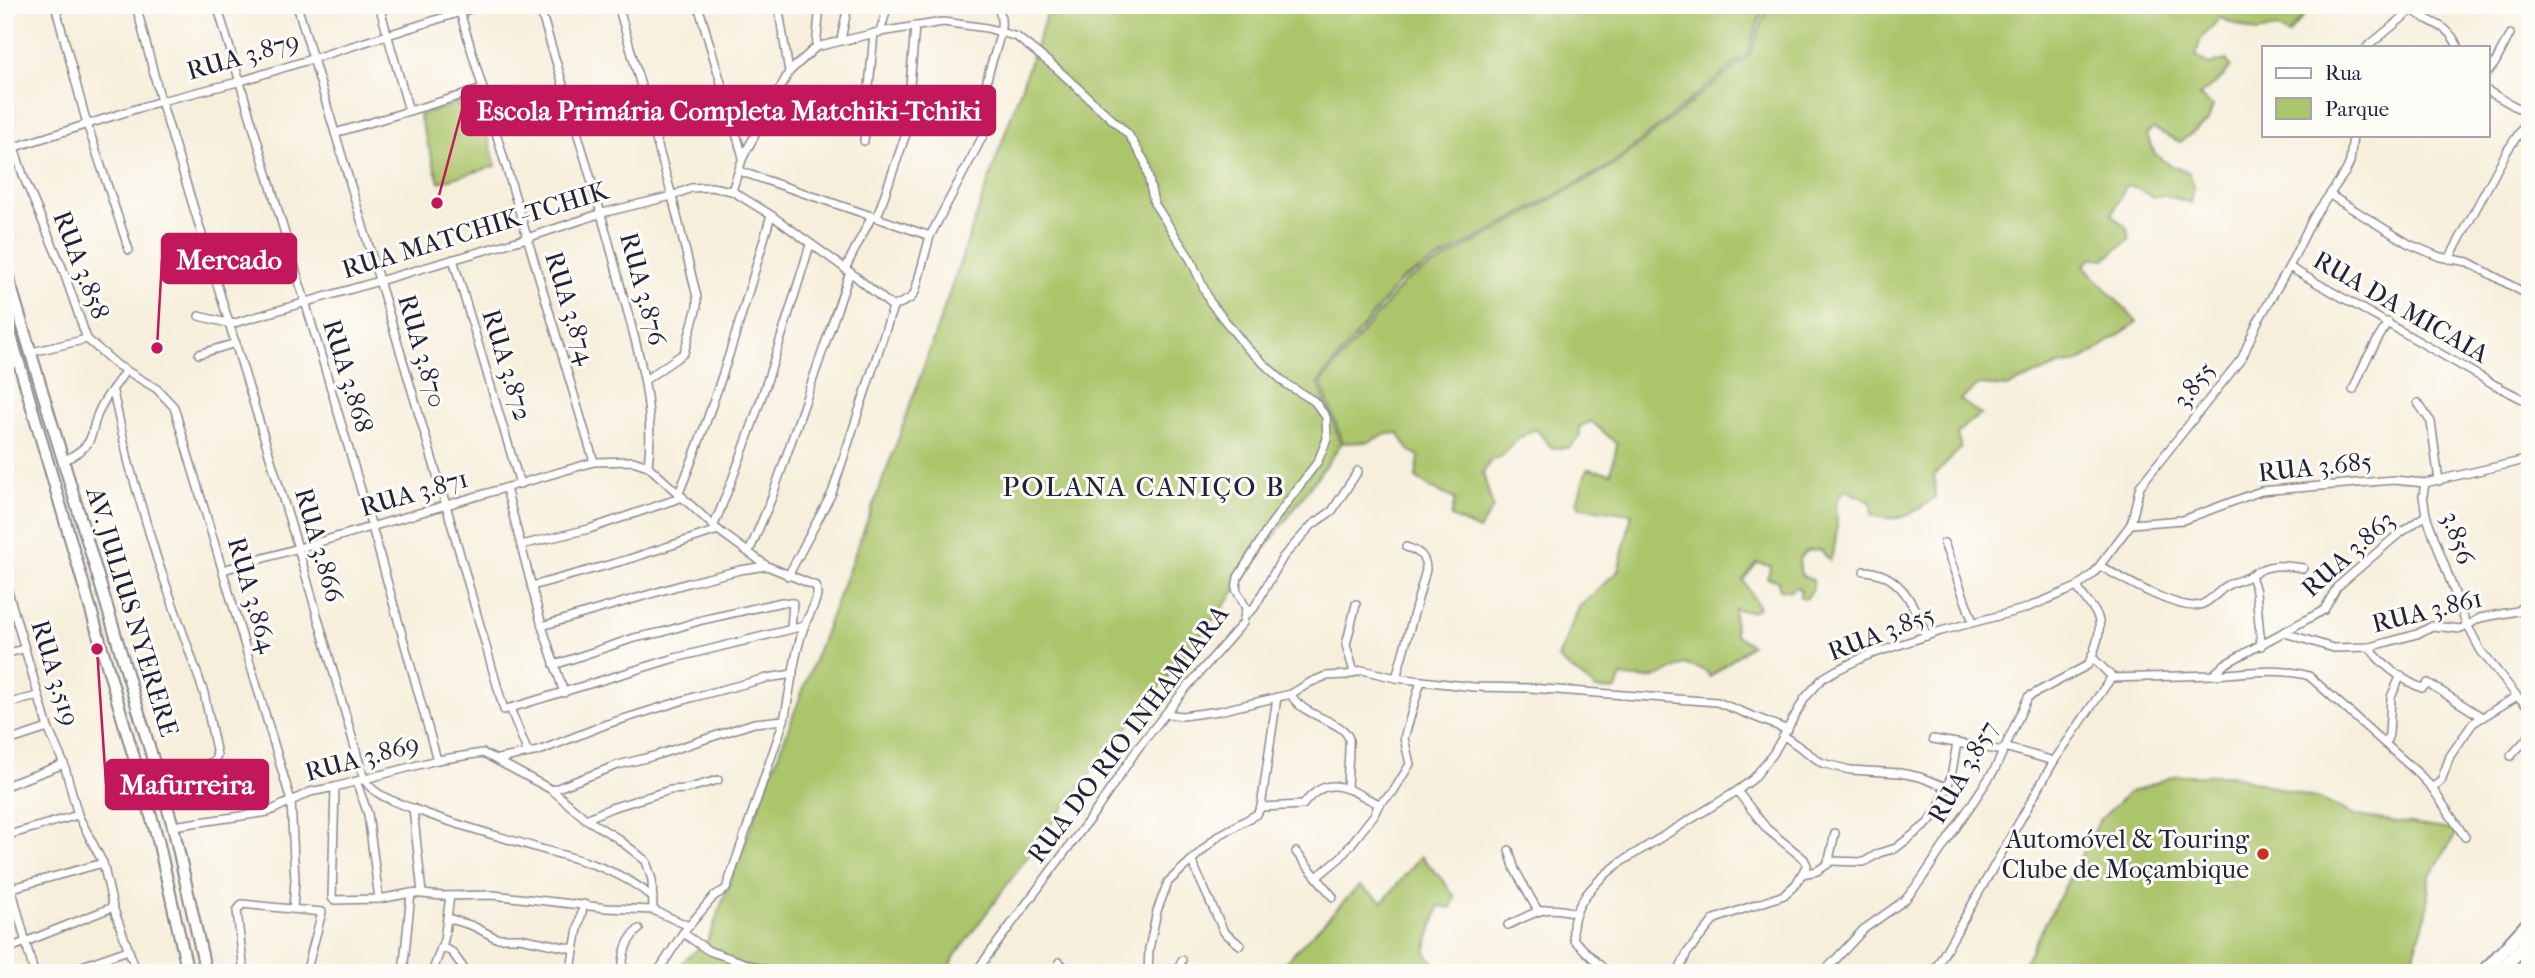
<svg xmlns="http://www.w3.org/2000/svg" width="2535" height="978" font-family="'IM FELL French Canon',serif">
  <style>
    .green { fill: #abc56b; stroke: #667453; stroke-width: 2 }
    .lines { fill: none; stroke-linecap: round; stroke-linejoin: round }
    .street-casing { stroke: #8c888c; stroke-width: 10 }
    .secondary-casing { stroke: #8c888c; stroke-width: 14 }
    .primary-casing { stroke: #8c888c; stroke-width: 16 }
    .street { stroke: #fff; stroke-width: 7 }
    .secondary { stroke: #fff; stroke-width: 10 }
    .primary { stroke: #fff; stroke-width: 12 }
    .poi-dot { fill: #c8321e; stroke: #fdfcf7; stroke-width: 2.5 }
    .labels { text-anchor: middle; dominant-baseline: central; stroke-width: 6; stroke-linejoin: round; paint-order: stroke }
    .street-label { font-size: 26px; fill: #22223b; stroke: #fdfcf7 }
    .poi-label { font-size: 26px; fill: #22223b; stroke: #fdfcf7; text-anchor: end }
    .neighbourhood-label { font-size: 28px; letter-spacing: 2px; fill: #22223b; stroke: #fdfcf7 }
    .leader { fill: none; stroke: #c2185b; stroke-width: 2.5 }
    .callout-dot { fill: #c2185b; stroke: #fdfcf7; stroke-width: 2.5 }
    .callout { fill: #c2185b; stroke: #c2185b; stroke-width: 2.5 }
    .callout-label { font-size: 28px; text-anchor: middle; font-weight: bold; fill: #fff }
  </style>
  <rect width="100%" height="100%" fill="#fdfcf7"/>
  <filter id="ink" filterUnits="userSpaceOnUse"><feTurbulence type="fractalNoise" baseFrequency=".0143" numOctaves="2"/><feDisplacementMap in="SourceGraphic" scale="14" xChannelSelector="R" yChannelSelector="G"/><feConvolveMatrix kernelMatrix="1 2 1 2 8 2 1 2 1" color-interpolation-filters="sRGB"/></filter>
  <filter id="wash" filterUnits="userSpaceOnUse"><feTurbulence type="fractalNoise" baseFrequency=".00686" numOctaves="4" result="noise"/><feDisplacementMap in="SourceGraphic" scale="28" xChannelSelector="R" yChannelSelector="G"/><feGaussianBlur stdDeviation="1.57" result="paint"/><feColorMatrix in="noise" values="0 0 0 0 0 0 0 0 0 0 0 0 0 0 0 0 0 1.4 0 .05"/><feComposite in="paint" operator="in"/></filter>
  <g filter="url(#wash)">
    <rect width="100%" height="100%" fill="#f6efdc"/>
    <g class="green">
      <polygon points="1050,5 1764,5 1748,53 1612,164 1401,280 1318,383 1341,444 1224,606 1057,816 955,956 947,973 679,973 678,966 708,940 899,437"/>
      <path d="M 1768,5 L 2303,5 L 2305,14 L 2288,35 L 2276,28 L 2257,32 L 2220,18 L 2201,38 L 2196,55 L 2209,65 L 2226,60 L 2231,66 L 2223,77 L 2199,96 L 2213,106 L 2207,122 L 2180,142 L 2154,129 L 2147,133 C 2152,160 2166,163 2189,173 L 2194,187 L 2191,203 L 2165,195 L 2153,197 L 2132,186 L 2126,186 L 2112,215 L 2127,228 L 2129,240 L 2105,259 L 2091,258 L 2084,266 L 2137,322 L 2079,362 L 2059,365 L 2006,387 L 1979,385 L 1960,400 L 1981,415 L 1964,426 L 1957,434 L 1961,448 L 1934,475 L 1935,497 C 1914,514 1900,524 1872,515 L 1871,502 L 1845,490 L 1836,502 C 1838,522 1838,542 1830,561 L 1821,550 L 1807,551 L 1799,559 L 1801,575 L 1813,580 L 1813,589 L 1807,598 L 1800,597 L 1801,589 L 1796,587 L 1790,591 L 1780,589 L 1777,580 L 1767,578 L 1771,566 L 1757,563 L 1743,580 L 1759,607 L 1752,612 L 1734,609 L 1735,634 L 1751,645 L 1710,677 L 1706,671 L 1684,664 C 1658,679 1650,681 1621,676 L 1616,690 L 1596,689 C 1584,677 1570,670 1558,658 L 1579,607 L 1618,571 L 1632,514 L 1580,507 L 1577,502 L 1587,469 L 1611,473 L 1617,444 L 1591,421 L 1579,427 L 1580,435 L 1569,448 L 1552,448 L 1536,429 C 1522,434 1510,445 1501,457 L 1491,460 L 1483,473 L 1493,508 L 1479,530 L 1451,517 L 1455,499 L 1431,488 L 1416,478 L 1419,456 L 1409,450 L 1398,433 L 1387,434 L 1368,442 L 1343,443 L 1321,383 L 1404,282 L 1614,165 L 1750,55 Z"/>
      <polygon points="477,98 496,166 439,182 419,115"/>
      <polygon points="2177,775 2231,775 2321,800 2357,816 2458,831 2429,877 2427,912 2413,958 2398,973 2019,973 2100,820 2128,793"/>
      <polygon points="1421,856 1446,884 1455,897 1451,908 1439,906 1425,951 1442,973 1281,973 1286,961 1359,886 1383,902"/>
    </g>
  </g>
  <g filter="url(#ink)">
    <g class="lines">
      <defs>
        <g id="street">
          <polyline points="55,5 87,124 129,250"/>
          <path d="M 136,5 L 161,101 L 298,548 L 364,779 C 374,796 396,802 414,809 C 455,825 499,836 541,849 C 581,860 622,870 653,898"/>
          <polyline points="217,5 372,527 437,760"/>
          <polyline points="297,5 446,505 504,710 675,658 804,626"/>
          <polyline points="379,5 409,111"/>
          <polyline points="458,5 594,462"/>
          <path d="M 539,5 C 567,99 597,193 621,288 C 637,346 656,405 648,466"/>
          <polyline points="618,5 672,196 697,297 697,307 684,353 645,380"/>
          <polyline points="698,5 743,157 732,191"/>
          <polyline points="778,5 789,72"/>
          <path d="M 2413,10 C 2432,26 2447,22 2458,47"/>
          <polyline points="880,32 888,5"/>
          <polyline points="841,40 848,5"/>
          <polyline points="816,47 820,5"/>
          <polyline points="2367,47 2418,5"/>
          <polyline points="2488,72 2495,63 2510,34"/>
          <polyline points="2488,91 2530,115"/>
          <polyline points="5,119 24,178 62,267 87,339 117,365 157,389 174,407 291,801 295,880 293,909"/>
          <polyline points="335,133 483,89"/>
          <polyline points="864,141 874,33"/>
          <polyline points="15,147 161,101 238,82 483,5"/>
          <polyline points="743,157 789,72 816,47 880,32 943,22 987,28 1017,37 1056,68 1128,134 1145,162 1154,203 1191,260 1210,302 1247,348 1286,384 1314,401 1326,417 1327,439 1318,461 1271,524 1238,577 1236,589 1246,608 1243,623 1186,688 1138,748 1097,809 975,973"/>
          <polyline points="739,171 930,236"/>
          <polyline points="2330,195 2409,244 2440,257 2468,262 2530,296"/>
          <polyline points="877,217 906,134 915,26"/>
          <polyline points="453,259 520,484"/>
          <polyline points="2449,259 2507,151 2530,117"/>
          <polyline points="2289,267 2495,385 2530,403"/>
          <polyline points="845,269 872,216"/>
          <path d="M 893,307 L 911,298 L 915,292 L 930,236 L 994,115 C 993,107 987,103 986,95 C 983,68 1013,28 996,5"/>
          <polyline points="199,316 231,324"/>
          <polyline points="231,324 527,238 602,213 672,196 691,188 711,187 732,191 771,215 850,272 893,307"/>
          <polyline points="32,352 87,339"/>
          <polyline points="199,354 236,343"/>
          <polyline points="2353,390 2366,360 2388,322"/>
          <polyline points="113,392 129,464 157,559 204,693 217,755 214,761 206,765"/>
          <polyline points="2418,403 2431,422 2439,481"/>
          <path d="M 63,461 C 103,441 85,434 103,403 C 109,392 119,382 125,371"/>
          <polyline points="2425,483 2423,496 2426,515 2465,621 2481,651 2517,696 2530,708"/>
          <polyline points="506,488 542,626 564,693"/>
          <path d="M 679,493 C 716,403 744,309 771,215"/>
          <polyline points="2131,524 2183,520 2261,491 2394,480 2425,483 2530,459"/>
          <path d="M 714,525 C 752,434 781,339 810,245"/>
          <polyline points="1944,543 1973,622"/>
          <polyline points="521,545 589,529 683,497"/>
          <polyline points="749,552 772,497 850,272"/>
          <path d="M 2100,566 C 2120,577 2179,612 2200,605 C 2210,602 2218,592 2226,586 C 2234,581 2244,580 2251,575 C 2269,563 2281,565 2303,568"/>
          <path d="M 223,570 L 594,462 L 633,461 L 648,466 L 718,530 L 767,566 L 816,586 C 821,598 808,615 804,627 C 793,657 791,689 784,720 L 726,889 L 714,896 L 683,933 L 657,973"/>
          <path d="M 1864,571 C 1902,573 1913,605 1927,636"/>
          <polyline points="788,576 832,493 893,307"/>
          <polyline points="2251,576 2256,591 2261,646"/>
          <polyline points="5,581 48,728 64,764 78,815 103,863 113,907 137,973"/>
          <polyline points="532,586 626,560 718,530"/>
          <polyline points="1246,615 1254,608 1283,557 1312,525 1332,511 1358,471"/>
          <polyline points="542,626 688,583 740,570 766,566"/>
          <polyline points="2285,633 2333,648 2370,647 2417,634 2432,626 2461,629 2480,618 2517,611 2522,607 2530,593"/>
          <path d="M 2370,647 C 2378,663 2406,682 2422,688 L 2428,683 L 2482,717"/>
          <polyline points="5,654 23,649"/>
          <polyline points="2092,657 2113,678"/>
          <polyline points="554,665 634,638 663,632 702,620 782,602 793,603 791,628"/>
          <polyline points="1354,672 1346,645 1356,604"/>
          <path d="M 2213,675 C 2245,673 2278,667 2309,676 L 2419,774 L 2432,788 L 2465,837"/>
          <path d="M 1396,678 L 1426,570 C 1426,556 1419,551 1406,547"/>
          <path d="M 1291,694 C 1301,717 1344,720 1349,739 C 1350,743 1347,781 1347,789"/>
          <polyline points="5,704 38,696"/>
          <polyline points="510,708 528,753"/>
          <polyline points="1166,714 1182,716 1219,711 1291,694 1311,682 1326,676 1347,675 1362,670 1396,678 1474,687 1530,688 1717,702 1788,730"/>
          <polyline points="1784,736 1822,763 1850,770 1900,773 1920,777 1946,787"/>
          <polyline points="1933,739 2003,751"/>
          <polyline points="5,742 48,728"/>
          <polyline points="2386,743 2389,734 2391,697 2401,675"/>
          <polyline points="2004,747 2054,761"/>
          <polyline points="2511,756 2530,735"/>
          <polyline points="498,759 539,751 607,724 694,697 767,678 793,674"/>
          <polyline points="356,781 368,814 379,899"/>
          <polyline points="5,786 64,764"/>
          <polyline points="335,787 332,898 334,900 379,899 411,893 443,896 493,895 607,908 653,910 689,926"/>
          <polyline points="2432,788 2441,781 2450,756 2473,723 2517,696"/>
          <polyline points="552,790 618,765 654,756 754,723 784,720"/>
          <path d="M 1261,807 L 1303,805 C 1328,772 1347,789 1379,804"/>
          <polyline points="413,808 422,893"/>
          <polyline points="586,819 611,808 670,790 686,789 718,780"/>
          <polyline points="173,826 268,812 310,792 335,787 437,760 483,753 552,790 586,819 617,838 646,861 652,880 653,910"/>
          <polyline points="5,836 78,815"/>
          <polyline points="1509,850 1515,870 1538,911"/>
          <polyline points="1296,852 1333,897"/>
          <polyline points="1828,861 1864,862 1879,853 1896,848 1927,824 1936,813 1951,777 1957,743"/>
          <polyline points="1192,862 1224,932 1240,945"/>
          <polyline points="5,864 34,973"/>
          <polyline points="1802,874 1817,871 1828,864 1835,833"/>
          <polyline points="1317,877 1341,857 1374,815 1379,804 1393,792 1410,764 1404,738 1421,681"/>
          <polyline points="5,890 103,863"/>
          <polyline points="448,918 473,926 496,938 520,938 574,949"/>
          <path d="M 1508,925 C 1537,912 1543,904 1576,913"/>
          <polyline points="683,933 709,951 774,973"/>
          <polyline points="441,947 452,952 467,973"/>
          <polyline points="5,950 113,907"/>
          <polyline points="1059,962 1071,973"/>
          <path d="M 572,964 C 575,943 578,925 584,904"/>
          <polyline points="62,973 128,950"/>
          <polyline points="244,973 237,911 242,904 322,912 306,973"/>
          <polyline points="403,973 411,893"/>
          <polyline points="432,973 444,940 450,896"/>
          <path d="M 622,973 C 623,955 625,941 639,929"/>
          <polyline points="1148,973 1149,949 1157,911 1168,882 1218,836 1257,814 1261,807 1277,697"/>
          <polyline points="1176,973 1182,960"/>
          <path d="M 1608,973 L 1574,940 C 1566,907 1598,879 1621,862 L 1737,791 L 1753,779 L 1773,754 L 1805,698 L 1823,678 L 1835,671 L 1866,656 L 1941,631 L 2024,609 L 2077,587 L 2094,573 L 2131,524 L 2140,486 L 2242,358 L 2257,323 L 2289,267 L 2313,218 L 2346,171 L 2350,162 L 2353,135"/>
          <polyline points="1678,973 1687,953 1715,919 1784,895 1796,884 1807,865 1804,859 1767,829 1737,791"/>
          <path d="M 1823,973 L 1864,929 L 1905,900 L 1921,880 L 1995,769 L 2028,697 L 2088,665 C 2094,652 2104,629 2097,615 C 2092,606 2083,597 2077,587"/>
          <polyline points="1933,973 2054,761 2111,678 2213,675 2225,664 2324,610 2337,587 2395,537 2426,515"/>
        </g>
        <g id="secondary">
          <polyline points="5,267 173,826 206,973"/>
          <polyline points="5,315 158,840 188,973"/>
        </g>
        <g id="primary">
          <polyline points="2483,973 2530,921"/>
          <polyline points="2499,973 2530,939"/>
        </g>
      </defs>
      <use href="#street" class="street-casing"/>
      <use href="#secondary" class="secondary-casing"/>
      <use href="#primary" class="primary-casing"/>
      <use href="#street" class="street"/>
      <use href="#secondary" class="secondary"/>
      <use href="#primary" class="primary"/>
    </g>
  </g>
  <circle class="poi-dot" cx="2263" cy="854" r="7"/>
  <g class="labels">
    <g class="street-label">
      <text transform="translate(243 56) rotate(-16)">RUA 3.879</text>
      <text transform="translate(475 230) rotate(-17)">RUA MATCHIK-TCHIK</text>
      <text transform="translate(81 265) rotate(69)">RUA 3.858</text>
      <text transform="translate(643 289) rotate(75)">RUA 3.876</text>
      <text transform="translate(2401 307) rotate(30)">RUA DA MICAIA</text>
      <text transform="translate(570 308) rotate(73)">RUA 3.874</text>
      <text transform="translate(422 351) rotate(74)">RUA 3.870</text>
      <text transform="translate(507 365) rotate(73)">RUA 3.872</text>
      <text transform="translate(348 376) rotate(73)">RUA 3.868</text>
      <text transform="translate(2194 385) rotate(-52)">3.855</text>
      <text transform="translate(2315 467) rotate(-6)">RUA 3.685</text>
      <text transform="translate(414 493) rotate(-16)">RUA 3.871</text>
      <text transform="translate(2458 538) rotate(71)">3.856</text>
      <text transform="translate(319 545) rotate(74)">RUA 3.866</text>
      <text transform="translate(2348 554) rotate(-42)">RUA 3.863</text>
      <text transform="translate(252 595) rotate(74)">RUA 3.864</text>
      <text transform="translate(2427 611) rotate(-14)">RUA 3.861</text>
      <text transform="translate(132 612) rotate(73)">AV. JULIUS NYERERE</text>
      <text transform="translate(1881 633) rotate(-21)">RUA 3.855</text>
      <text transform="translate(55 673) rotate(73)">RUA 3.519</text>
      <text transform="translate(1128 734) rotate(-53)">RUA DO RIO INHAMIARA</text>
      <text transform="translate(362 758) rotate(-15)">RUA 3.869</text>
      <text transform="translate(1963 772) rotate(-60)">RUA 3.857</text>
    </g>
    <g class="poi-label">
      <text x="2249" y="839">Automóvel &amp; Touring<tspan x="2249" dy="30">Clube de Moçambique</tspan></text>
    </g>
    <g class="neighbourhood-label">
      <text x="1144" y="486">POLANA CANIÇO B</text>
    </g>
  </g>
  <path class="leader" d="M437 203L462 110M157 348L162 259M97 649L106 784"/>
  <g class="callout-dot">
    <circle cx="437" cy="203" r="7"/>
    <circle cx="157" cy="348" r="7"/>
    <circle cx="97" cy="649" r="7"/>
  </g>
  <g class="callout">
    <rect x="462" y="86" width="533" height="49" rx="7"/>
    <rect x="162" y="234" width="134" height="49" rx="7"/>
    <rect x="106" y="760" width="162" height="49" rx="7"/>
  </g>
  <g class="callout-label">
    <text x="729" y="120">Escola Primária Completa Matchiki-Tchiki</text>
    <text x="229" y="269">Mercado</text>
    <text x="187" y="794">Mafurreira</text>
  </g>
  <rect width="2535" height="978" fill="none" stroke="#fdfcf7" stroke-width="28"/>
  <rect x="2262" y="46" width="228" height="91" fill="#fdfcf7" stroke="#a5a5ac" stroke-width="2"/>
  <rect x="2276" y="68" width="35" height="10" fill="#ffffff" stroke="#a5a5ac" stroke-width="2"/>
  <text x="2325" y="80" font-size="21" fill="#22223b">Rua</text>
  <rect x="2276" y="98" width="35" height="21" fill="#abc56b" stroke="#a5a5ac" stroke-width="2"/>
  <text x="2325" y="116" font-size="21" fill="#22223b">Parque</text>
</svg>
